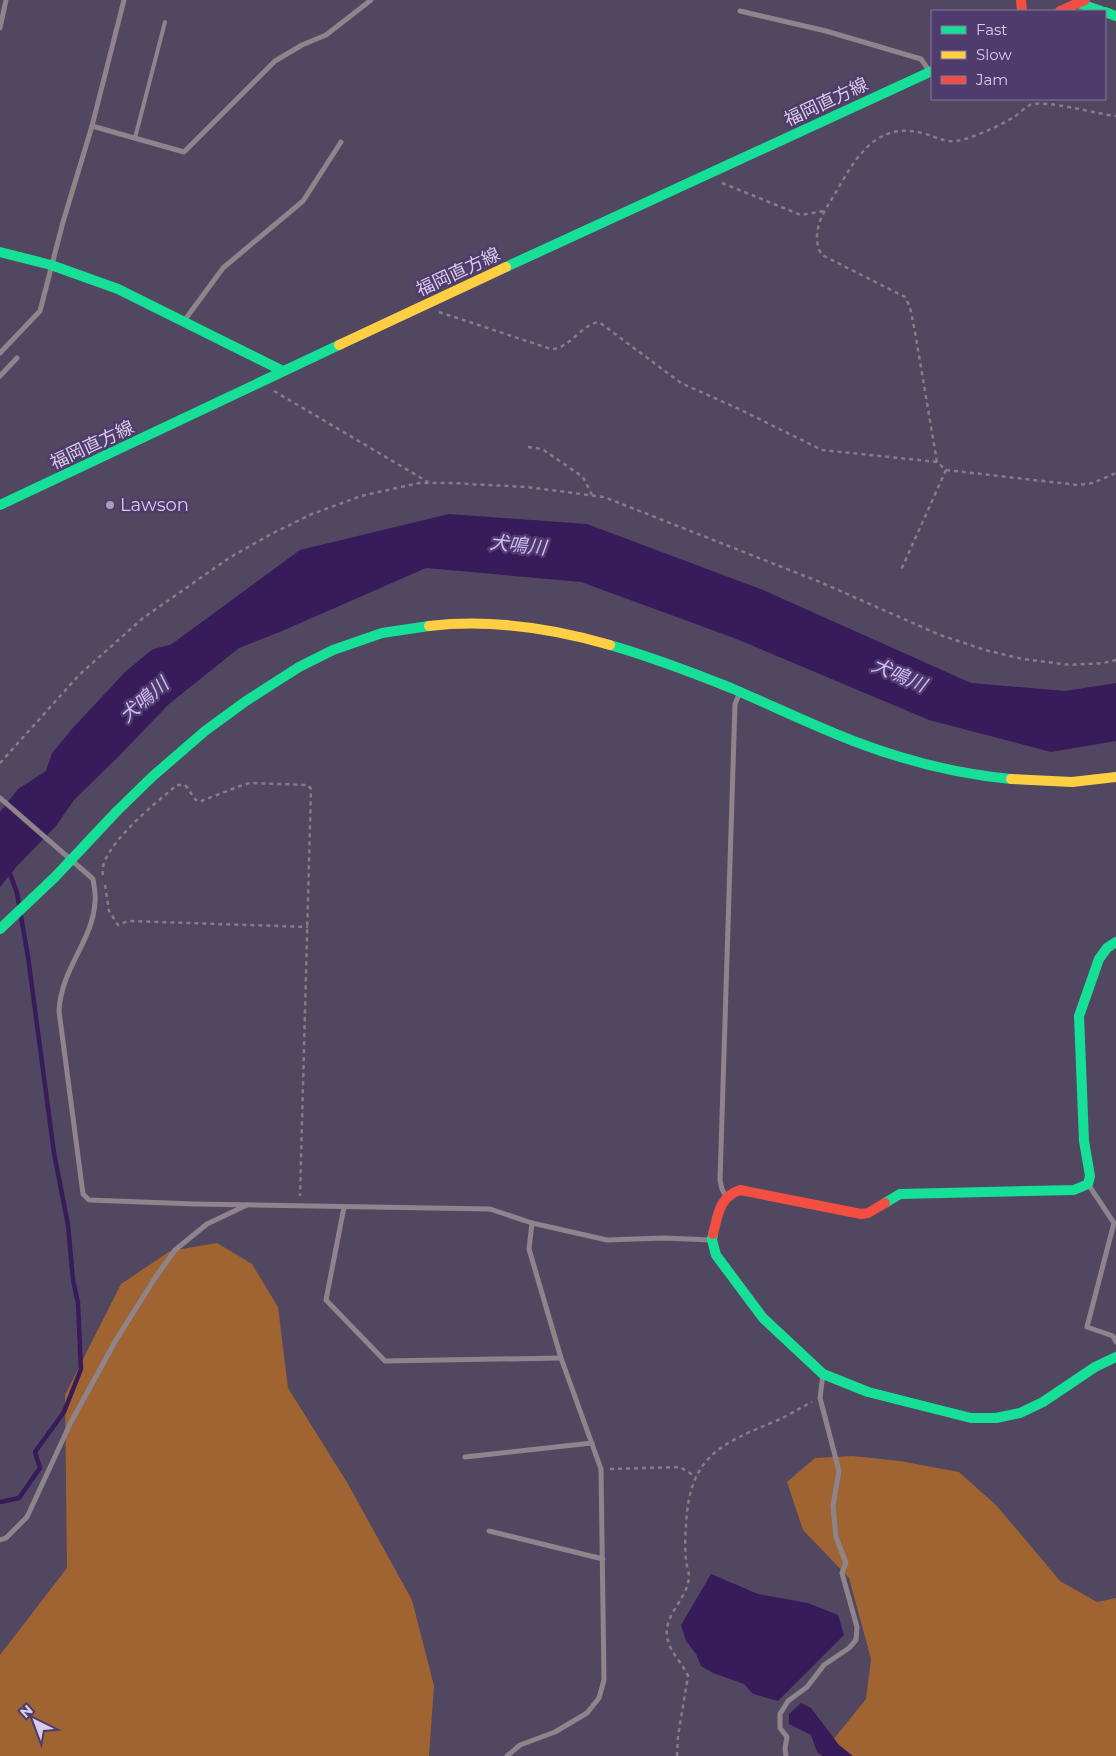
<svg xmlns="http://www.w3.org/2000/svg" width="1116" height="1756" font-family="Montserrat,'Noto Sans JP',sans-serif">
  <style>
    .forest { fill: #9f6431 }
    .water { fill: #381b5b }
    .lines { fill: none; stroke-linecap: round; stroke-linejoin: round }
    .stream { stroke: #381b5b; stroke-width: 4.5 }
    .path { stroke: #877d88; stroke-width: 2.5; stroke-dasharray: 4 4; stroke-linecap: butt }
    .lane { stroke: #8f848b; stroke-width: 4 }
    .street { stroke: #8f848b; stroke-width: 5 }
    .fast { stroke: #16e098; stroke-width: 10 }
    .slow { stroke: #ffcf43; stroke-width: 10 }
    .jam { stroke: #f24e42; stroke-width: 10 }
    .poi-dot { fill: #a79eba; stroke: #4f3c6c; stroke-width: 2 }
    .labels { text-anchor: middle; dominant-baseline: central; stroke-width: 5; stroke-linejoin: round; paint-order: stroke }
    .street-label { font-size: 18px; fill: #d6cdea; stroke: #4f3c6c }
    .poi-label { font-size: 18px; fill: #d6cdea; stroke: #4f3c6c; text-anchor: start }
    .water-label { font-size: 19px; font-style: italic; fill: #cfbaf7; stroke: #4f3c6c }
  </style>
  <rect width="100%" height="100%" fill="#514761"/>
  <g class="forest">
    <polygon points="217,1243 252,1264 278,1307 288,1388 348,1484 412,1600 434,1686 429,1756 0,1756 0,1655 67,1568 65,1395 121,1284 170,1251"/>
    <polygon points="852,1456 900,1461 959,1472 997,1506 1060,1581 1097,1602 1116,1598 1116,1756 820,1756 866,1699 871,1659 849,1578 803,1530 787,1482 815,1458"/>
  </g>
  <g class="water">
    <polygon points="449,514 587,524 763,590 971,683 1065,691 1116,683 1116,741 1051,752 929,720 734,638 581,582 426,568 282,631 239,648 169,704 118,757 74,800 56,826 18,865 0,887 0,812 18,789 46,771 52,753 72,729 125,672 153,649 170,645 176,641 300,550"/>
    <polygon points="711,1574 758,1594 808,1603 838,1615 844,1635 778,1701 753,1694 744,1684 713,1673 701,1666 696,1654 686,1641 681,1625"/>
    <polygon points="801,1703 811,1708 839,1745 853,1756 822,1756 817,1752 811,1735 789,1724 789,1714"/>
  </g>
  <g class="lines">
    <polyline class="stream" points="0,1502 19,1498 40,1468 35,1452 64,1412 81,1369 78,1303 73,1280 68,1225 54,1153 28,957 17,893 9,871"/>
    <g class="path">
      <polyline points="722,183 801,215 824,211"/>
      <path d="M 439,312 L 551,349 C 570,349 580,325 599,322 L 681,383 L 739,409 L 822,450 L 937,462 L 946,470 L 901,570"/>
      <polyline points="274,391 428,482"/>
      <polyline points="528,447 542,449 583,477 592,495"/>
      <path d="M 937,462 L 915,332 L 910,307 L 905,297 L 822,255 C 811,238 820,217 830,202 C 852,166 871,120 922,133 C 938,137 945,144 962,140 C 979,135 999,126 1014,117 C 1019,114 1024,108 1030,105 C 1044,99 1097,114 1116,116"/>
      <polyline points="946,470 1078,485 1093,483 1116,473"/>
      <polyline points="0,763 79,675 143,618 229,558 271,534 312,514 361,496 419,483 450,483 527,487 604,497 820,582 940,635 985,650 1023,659 1070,665 1103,663 1116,660"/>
      <path d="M 103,875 C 97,849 158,801 177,785 L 185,785 C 191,791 192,798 199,802 L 240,786 L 250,783 L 308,785 L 311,789 L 300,1196"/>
      <polyline points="105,885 109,911 118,925 128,921 308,927"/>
      <polyline points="610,1469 680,1467 696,1477"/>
      <path d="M 677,1756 L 678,1736 L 688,1676 C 682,1662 669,1652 667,1636 C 664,1614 689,1597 689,1576 C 689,1571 686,1565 686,1560 C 685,1549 685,1537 686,1526 C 689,1456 720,1444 778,1420 C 789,1415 800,1408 812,1402"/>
    </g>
    <polyline class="lane" points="135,138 165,22"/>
    <g class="street">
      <polyline points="740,11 826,31 921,59 930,72"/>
      <polyline points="0,28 6,0"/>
      <polyline points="92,126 184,152 275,61 302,45 326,35 371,0"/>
      <polyline points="184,321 223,268 303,201 341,142"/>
      <polyline points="0,353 40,311 63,222 92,126 124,0"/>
      <polyline points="0,376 17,358"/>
      <path d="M 0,798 L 93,879 C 94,886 96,894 95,902 C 93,941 61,968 59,1011 L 83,1194 L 89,1200 L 195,1204 L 490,1209 L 532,1223 L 607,1240 L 664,1238 L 712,1240"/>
      <polyline points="1088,1184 1114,1223 1087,1327 1113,1336 1116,1342"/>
      <polyline points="726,1197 722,1189 720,1180 735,704 740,692"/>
      <polyline points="344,1207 326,1300 385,1361 561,1358"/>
      <polyline points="465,1457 592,1443"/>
      <polyline points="489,1531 603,1559"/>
      <polyline points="0,1540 6,1538 27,1517 71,1422 116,1340 155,1278 175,1250 207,1224 247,1205"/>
      <polyline points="507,1756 520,1745 555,1732 587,1713 599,1698 604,1680 601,1469 561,1358 529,1249 532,1223"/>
      <polyline points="786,1756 785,1748 787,1737 780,1728 780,1714 788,1701 807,1687 824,1665 849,1648 856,1640 857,1627 842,1573 846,1563 836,1537 833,1506 839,1471 820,1398 823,1374"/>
    </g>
    <g class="fast">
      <polyline points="1078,3 1101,11"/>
      <polyline points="1105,12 1116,16"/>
      <polyline points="0,252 51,265 118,289 283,371"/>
      <polyline points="506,267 932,71"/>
      <polyline points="0,505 339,345"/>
      <path d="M 610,645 C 651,657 691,672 731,688 C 773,706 814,726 856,742 C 906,761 958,774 1011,779"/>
      <polyline points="0,929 55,877 117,811 153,776 205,731 246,701 299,667 333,650 382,633 429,626"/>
      <polyline points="885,1203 900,1194 1074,1190 1088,1184 1090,1176 1084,1141 1079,1016 1099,959 1107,948 1116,942"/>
      <polyline points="713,1234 712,1240 716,1255 763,1318 823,1374 868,1392 971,1418 996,1418 1020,1413 1043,1402 1095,1367 1116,1357"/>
    </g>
    <g class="slow">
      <polyline points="339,345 506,267"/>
      <path d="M 429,626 C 490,619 552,628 610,645"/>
      <polyline points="1011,779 1072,782 1116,777"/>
    </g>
    <g class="jam">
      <polyline points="1021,0 1022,11"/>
      <polyline points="1060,11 1085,0"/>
      <path d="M 713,1234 C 718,1215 719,1197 740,1190 L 861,1214 L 868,1213 L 885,1203"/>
    </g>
  </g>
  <circle class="poi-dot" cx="110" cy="505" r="5"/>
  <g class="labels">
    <g class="street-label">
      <text transform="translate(826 102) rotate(-25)">福岡直方線</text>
      <text transform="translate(458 272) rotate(-25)">福岡直方線</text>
      <text transform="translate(92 445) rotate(-25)">福岡直方線</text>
    </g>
    <g class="poi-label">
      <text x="120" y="505">Lawson</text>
    </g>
    <g class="water-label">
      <text transform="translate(518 545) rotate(6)">犬鳴川</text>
      <text transform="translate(899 675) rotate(23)">犬鳴川</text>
      <text transform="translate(144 700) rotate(-41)">犬鳴川</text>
    </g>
  </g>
  <rect x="931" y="10" width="175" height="90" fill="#4f3c6c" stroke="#85769e"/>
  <rect x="941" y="26" width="25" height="8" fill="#16e098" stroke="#85769e"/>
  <text x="976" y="35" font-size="15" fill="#d6cdea">Fast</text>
  <rect x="941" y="51" width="25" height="8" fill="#ffcf43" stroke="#85769e"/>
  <text x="976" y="60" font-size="15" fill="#d6cdea">Slow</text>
  <rect x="941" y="76" width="25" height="8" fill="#f24e42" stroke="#85769e"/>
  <text x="976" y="85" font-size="15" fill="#d6cdea">Jam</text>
  <g transform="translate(35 1721) rotate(318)" stroke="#4f3c6c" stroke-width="4" paint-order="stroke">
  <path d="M0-4L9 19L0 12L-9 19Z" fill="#d6cdea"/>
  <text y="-8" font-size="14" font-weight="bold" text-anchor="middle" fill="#d6cdea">N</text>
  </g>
</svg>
